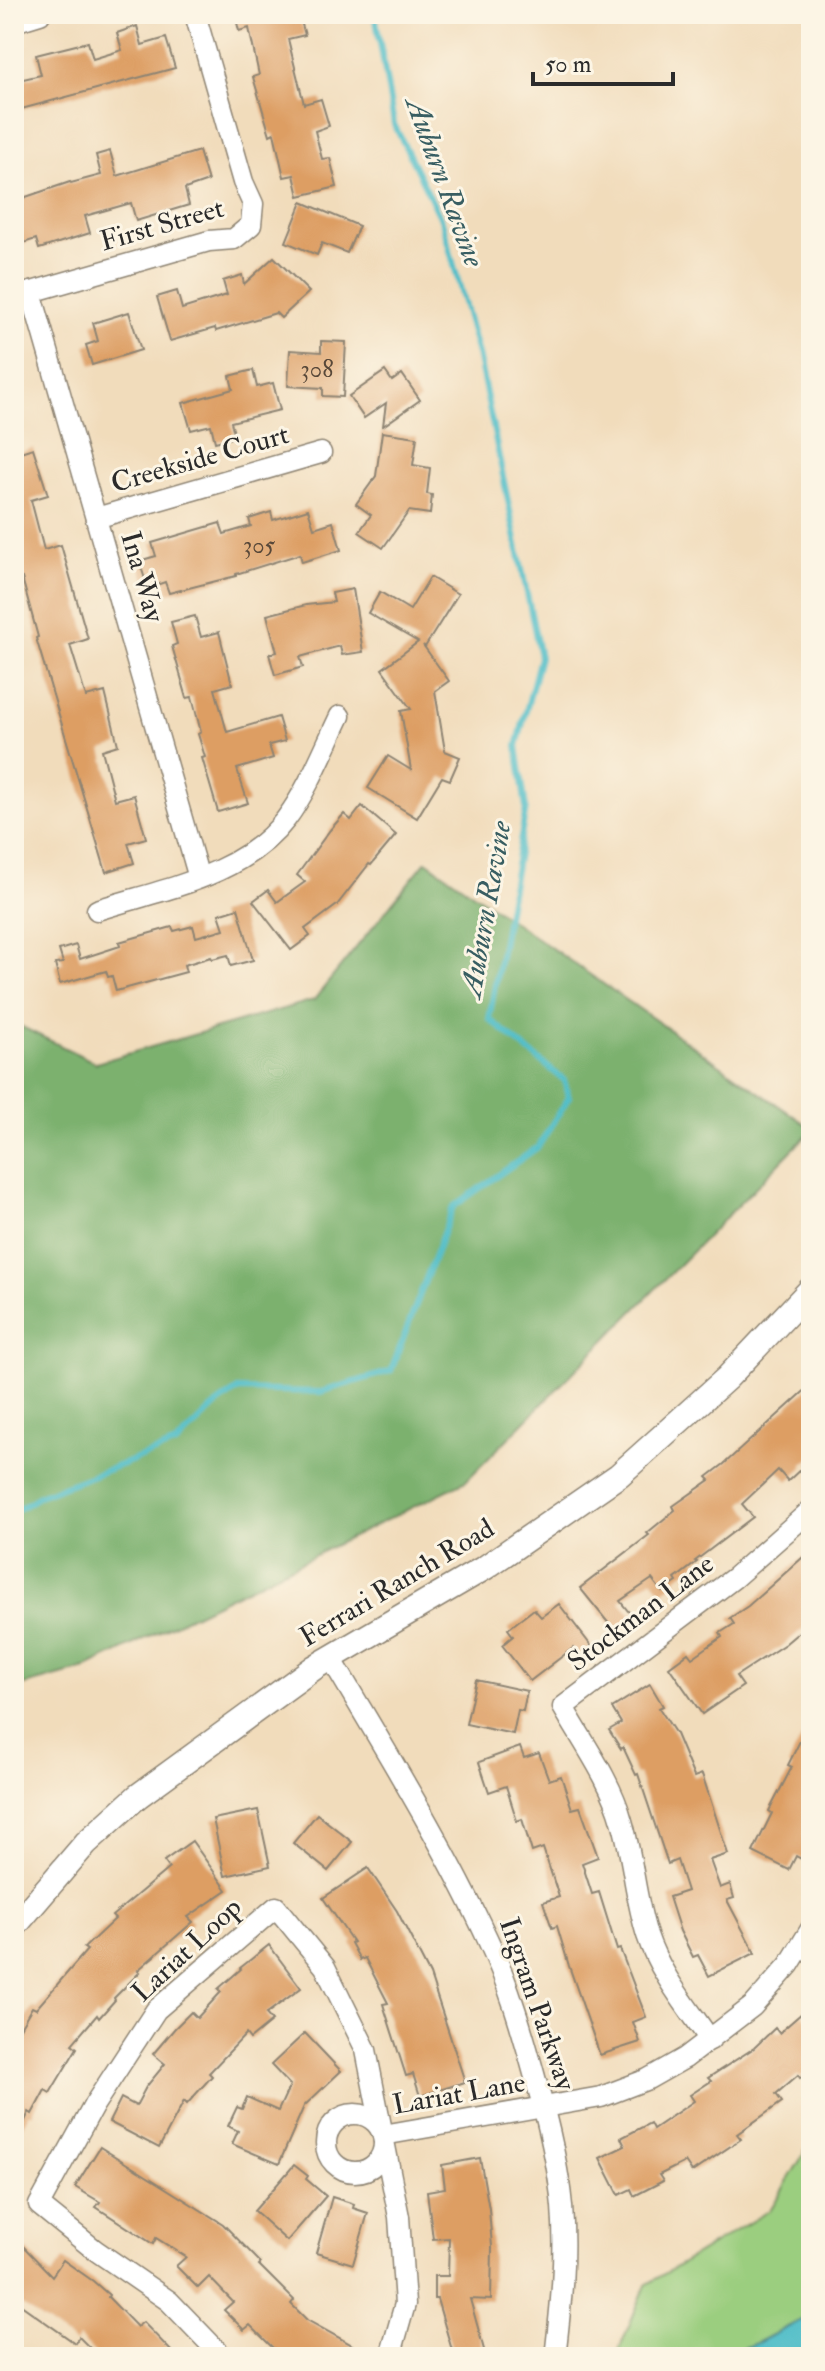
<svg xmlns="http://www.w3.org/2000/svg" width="825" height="2371" font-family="'IM FELL Double Pica',serif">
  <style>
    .green { fill: #9bce7f; stroke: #637c55; stroke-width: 2 }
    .forest { fill: #7cb16e; stroke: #546e4c; stroke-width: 2 }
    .water { fill: #50bdc8; stroke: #3e747a; stroke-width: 2 }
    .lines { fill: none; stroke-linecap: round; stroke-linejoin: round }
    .stream { stroke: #50bdc8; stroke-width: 6 }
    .building { fill: #dd9e64 }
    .minor-casing { stroke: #8e8473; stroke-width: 23 }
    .major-casing { stroke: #8e8473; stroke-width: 27 }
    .minor { stroke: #fff; stroke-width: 20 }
    .major { stroke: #fff; stroke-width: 24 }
    .labels { text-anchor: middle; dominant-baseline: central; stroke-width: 6; stroke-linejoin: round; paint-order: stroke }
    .number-label { font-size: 24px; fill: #584839 }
    .street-label { font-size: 28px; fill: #2b2b2b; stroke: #fcf5e5 }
    .water-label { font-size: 30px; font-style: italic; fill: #385e62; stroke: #fcf5e5 }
  </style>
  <rect width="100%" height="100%" fill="#fcf5e5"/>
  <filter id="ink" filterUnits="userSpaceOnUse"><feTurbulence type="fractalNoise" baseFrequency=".0125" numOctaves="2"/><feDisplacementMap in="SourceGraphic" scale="16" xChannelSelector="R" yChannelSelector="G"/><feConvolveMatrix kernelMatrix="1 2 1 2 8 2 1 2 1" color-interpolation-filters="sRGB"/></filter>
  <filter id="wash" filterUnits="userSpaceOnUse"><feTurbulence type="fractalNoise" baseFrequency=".006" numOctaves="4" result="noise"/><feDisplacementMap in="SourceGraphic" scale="32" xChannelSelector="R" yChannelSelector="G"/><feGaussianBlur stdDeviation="1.8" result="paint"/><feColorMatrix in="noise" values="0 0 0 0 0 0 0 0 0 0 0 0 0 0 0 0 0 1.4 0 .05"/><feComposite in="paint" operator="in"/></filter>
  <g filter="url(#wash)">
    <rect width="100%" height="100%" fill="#f1dcbb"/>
    <polygon class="green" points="811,2142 811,2357 616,2357 646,2285 770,2210"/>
    <polygon class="forest" points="426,861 811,1128 811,1131 466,1481 83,1669 14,1688 14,1023 96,1063 314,1000"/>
    <polygon class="water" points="811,2315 811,2352 798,2357 719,2357 759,2342"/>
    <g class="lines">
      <polyline class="stream" points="14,1512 41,1495 176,1444 215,1406 237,1390 321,1392 391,1371 453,1207 538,1147 569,1097 564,1080 489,1019 526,808 517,746 540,657 478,354 442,221 394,124 375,14"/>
    </g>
    <g id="blocks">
      <g class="building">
        <polygon points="235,14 299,14 305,35 288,39 304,104 321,99 329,126 315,131 322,159 330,158 337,187 299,196 294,175 284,177 274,133 270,135 253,77 259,75 249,28 239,31"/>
        <polygon points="137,26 142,45 166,38 175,68 14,111 14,81 41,75 36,55 88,42 93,59 122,50 117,33"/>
        <polygon points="110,151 117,176 199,151 208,181 185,189 189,205 136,221 131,203 85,216 90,233 39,249 36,239 14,246 14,201 70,182 71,183 101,175 96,155"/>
        <polygon points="302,202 359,226 347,253 322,243 317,255 286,242"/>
        <polygon points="274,257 309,292 281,318 276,313 216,331 215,328 170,341 157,297 177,291 182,309 227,295 223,281 242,275 244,284"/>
        <polygon points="129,312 141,350 92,365 86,345 98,341 93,323"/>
        <polygon points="321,341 346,342 343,397 323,396 323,388 288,386 290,350 321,352"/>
        <polygon points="253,370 257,387 273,383 280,410 231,422 235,437 215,442 211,425 191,430 183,403 233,389 230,376"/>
        <polygon points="385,371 392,381 402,374 420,400 383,426 386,403 364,418 349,396"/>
        <polygon points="382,432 417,437 413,465 430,468 427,494 432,495 430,514 409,511 383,548 359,532 371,515 356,504 376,476"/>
        <polygon points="33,448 48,495 31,500 44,550 61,545 88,639 70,645 86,697 105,692 118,745 102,750 115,800 134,795 146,838 128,843 134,863 106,872 36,638 38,637 22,578 14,580 14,454"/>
        <polygon points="308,509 314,528 333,522 341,550 302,562 300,554 236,574 236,576 169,593 165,582 148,588 139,561 156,556 152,543 220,523 224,534 251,526 249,519 271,512 273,520"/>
        <polygon points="430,577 458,594 425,647 423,645 449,681 435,691 445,751 460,757 450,780 442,777 417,818 368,788 388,756 411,770 401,711 411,709 382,669 418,642 368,613 380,592 410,610"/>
        <polygon points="353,589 363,652 342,655 340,646 300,657 303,667 275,675 269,654 277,652 267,615 306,605 334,602 332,593"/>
        <polygon points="195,616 201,637 219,632 232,684 215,689 227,732 278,717 285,741 269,745 273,758 237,769 248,803 218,812 202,758 205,757 198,734 201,732 192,697 187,698 172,646 177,644 171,622"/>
        <polygon points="362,806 396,835 371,865 369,864 337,905 305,929 310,936 291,950 253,901 268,890 277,902 305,882 297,875 330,830 344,814 351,820"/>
        <polygon points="238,908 253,960 231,966 228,955 212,959 211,957 184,965 186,972 116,991 112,976 108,977 106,971 60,984 55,964 63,963 59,950 76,945 80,959 120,946 119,942 172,927 174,931 193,926 196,937 224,929 219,914"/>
        <polygon points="811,1385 811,1457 802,1465 804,1466 788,1481 778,1470 742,1504 753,1517 695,1561 697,1562 675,1579 677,1582 662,1592 652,1579 620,1601 632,1616 614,1630 580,1588 649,1535 647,1533 675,1510 673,1506 710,1480 707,1477 724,1464"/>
        <polygon points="811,1550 811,1622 785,1644 736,1676 743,1686 702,1714 669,1667 688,1653 692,1658 722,1637 720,1633 734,1624 730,1618 748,1606"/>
        <polygon points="559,1604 592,1647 580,1656 573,1648 530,1681 502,1645 513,1636 508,1629 534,1609 541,1617"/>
        <polygon points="476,1680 527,1691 523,1711 518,1710 513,1734 466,1724"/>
        <polygon points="650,1684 663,1706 659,1708 676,1734 694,1777 702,1774 728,1854 710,1860 720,1888 730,1884 734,1898 727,1900 755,1953 709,1976 698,1955 693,1957 680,1931 669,1897 687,1891 677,1860 668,1864 638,1774 636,1775 623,1747 621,1749 609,1730 621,1723 612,1708"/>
        <polygon points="811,1719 811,1820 803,1836 811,1840 811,1864 796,1856 789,1870 753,1852 772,1813 769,1811 792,1767 788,1765"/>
        <polygon points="520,1747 524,1758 539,1753 549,1780 561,1776 572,1809 580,1807 598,1857 582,1863 592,1894 599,1892 617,1950 620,1949 646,2017 633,2022 640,2042 600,2055 569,1966 557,1926 552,1928 543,1902 559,1897 543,1848 532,1852 522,1819 517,1821 506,1786 489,1792 479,1762"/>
        <polygon points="258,1810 270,1866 225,1876 213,1819"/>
        <polygon points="317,1814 352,1842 328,1871 293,1843"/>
        <polygon points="192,1841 227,1890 188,1917 193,1922 138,1970 140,1972 114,1998 115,2000 99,2018 97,2015 72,2044 77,2048 50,2093 45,2090 32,2114 29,2112 14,2145 14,2038 32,2007 36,2009 87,1950 84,1948 115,1919 112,1916 169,1868 164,1861"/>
        <polygon points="368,1868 397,1911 430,1975 465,2082 420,2096 413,2074 406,2076 383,2004 388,2003 365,1958 360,1960 351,1943 353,1942 323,1898"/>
        <polygon points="269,1945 301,1988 266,2014 272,2021 250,2039 246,2034 209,2073 212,2076 187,2104 184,2101 159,2148 109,2122 121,2098 136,2106 146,2087 165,2064 153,2054 175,2028 191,2012 197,2018 221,1992 218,1989 241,1969 240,1968"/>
        <polygon points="802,2013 811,2023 811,2068 800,2078 798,2075 776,2094 782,2102 737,2134 741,2139 692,2172 685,2162 659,2175 663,2181 634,2196 631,2189 619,2195 600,2158 625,2146 621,2138 650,2123 653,2129 694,2101 690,2095 711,2081 708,2078 754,2048 775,2028 779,2033"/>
        <polygon points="305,2033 341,2071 304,2106 279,2164 232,2144 238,2131 228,2126 237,2107 242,2109 247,2097 278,2111 290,2085 271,2065"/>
        <polygon points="100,2147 223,2224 261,2263 259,2265 294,2300 291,2304 307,2320 352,2345 345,2357 282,2357 250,2325 244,2330 224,2310 233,2302 209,2277 198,2288 176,2266 186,2257 156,2238 153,2244 96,2207 100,2202 75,2187"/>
        <polygon points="480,2158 489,2209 492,2247 491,2300 470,2299 486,2357 454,2357 437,2299 434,2299 434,2276 448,2276 449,2238 433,2239 427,2191 445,2188 442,2165"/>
        <polygon points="294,2165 308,2176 306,2179 326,2196 287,2241 254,2211"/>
        <polygon points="332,2197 354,2204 353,2208 368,2213 353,2264 316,2253"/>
        <polygon points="14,2237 52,2276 63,2260 93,2281 109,2295 108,2297 137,2327 143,2322 177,2357 99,2357 79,2337 75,2343 14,2300"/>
      </g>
    </g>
  </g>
  <g filter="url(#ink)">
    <use href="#blocks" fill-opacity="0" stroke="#8e8473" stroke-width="2"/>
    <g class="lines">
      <defs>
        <g id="minor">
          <polyline points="14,22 40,14"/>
          <polyline points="31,292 199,878"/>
          <polyline points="14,297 209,241 234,239 251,225 253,204 243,182 195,14"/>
          <polyline points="96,518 321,453"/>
          <path d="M 97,910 C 162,889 242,877 286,819 C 309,788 323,751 340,716"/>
          <path d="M 331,1658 C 385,1750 442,1841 487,1938 C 509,1984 523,2033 536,2081 C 548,2122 558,2164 562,2206 C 566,2256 561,2307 555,2357"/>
          <path d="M 710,2040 C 687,2006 660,1974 647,1935 C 635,1898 633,1858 622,1821 C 611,1781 584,1744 563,1707 L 734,1578 L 811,1510"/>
          <circle cx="355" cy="2143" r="29"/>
          <polyline points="383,2135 601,2097 648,2079 685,2058 753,2006 789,1965 811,1929"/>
          <polyline points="223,2357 169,2301 95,2250 39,2205 94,2105 156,2010 276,1907 325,1967 366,2050 399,2217 405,2304 390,2357"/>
        </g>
        <polyline id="major" points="14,1927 86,1843 138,1796 315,1667 486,1567 619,1475 727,1378 811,1289"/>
      </defs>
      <use href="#minor" class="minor-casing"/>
      <use href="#major" class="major-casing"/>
      <use href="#minor" class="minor"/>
      <use href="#major" class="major"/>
    </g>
  </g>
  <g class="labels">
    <g class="number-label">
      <text x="317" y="369">308</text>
      <text x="259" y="545">305</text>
    </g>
    <g class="street-label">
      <text transform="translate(162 225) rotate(-16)">First Street</text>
      <text transform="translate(200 459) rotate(-16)">Creekside Court</text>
      <text transform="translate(142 577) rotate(74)">Ina Way</text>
      <text transform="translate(397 1583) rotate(-31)">Ferrari Ranch Road</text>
      <text transform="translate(641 1613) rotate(-37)">Stockman Lane</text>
      <text transform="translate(187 1950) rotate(-43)">Lariat Loop</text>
      <text transform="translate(537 2004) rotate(71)">Ingram Parkway</text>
      <text transform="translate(459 2094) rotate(-10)">Lariat Lane</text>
    </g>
    <g class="water-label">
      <text transform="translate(445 182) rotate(70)">Auburn Ravine</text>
      <text transform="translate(486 909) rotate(-80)">Auburn Ravine</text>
    </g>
  </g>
  <rect width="825" height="2371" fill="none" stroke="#fcf5e5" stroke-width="48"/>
  <path d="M533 72v12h140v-12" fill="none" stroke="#2b2b2b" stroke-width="4"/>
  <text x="545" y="72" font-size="24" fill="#2b2b2b" stroke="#fcf5e5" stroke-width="6" paint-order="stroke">50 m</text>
</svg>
